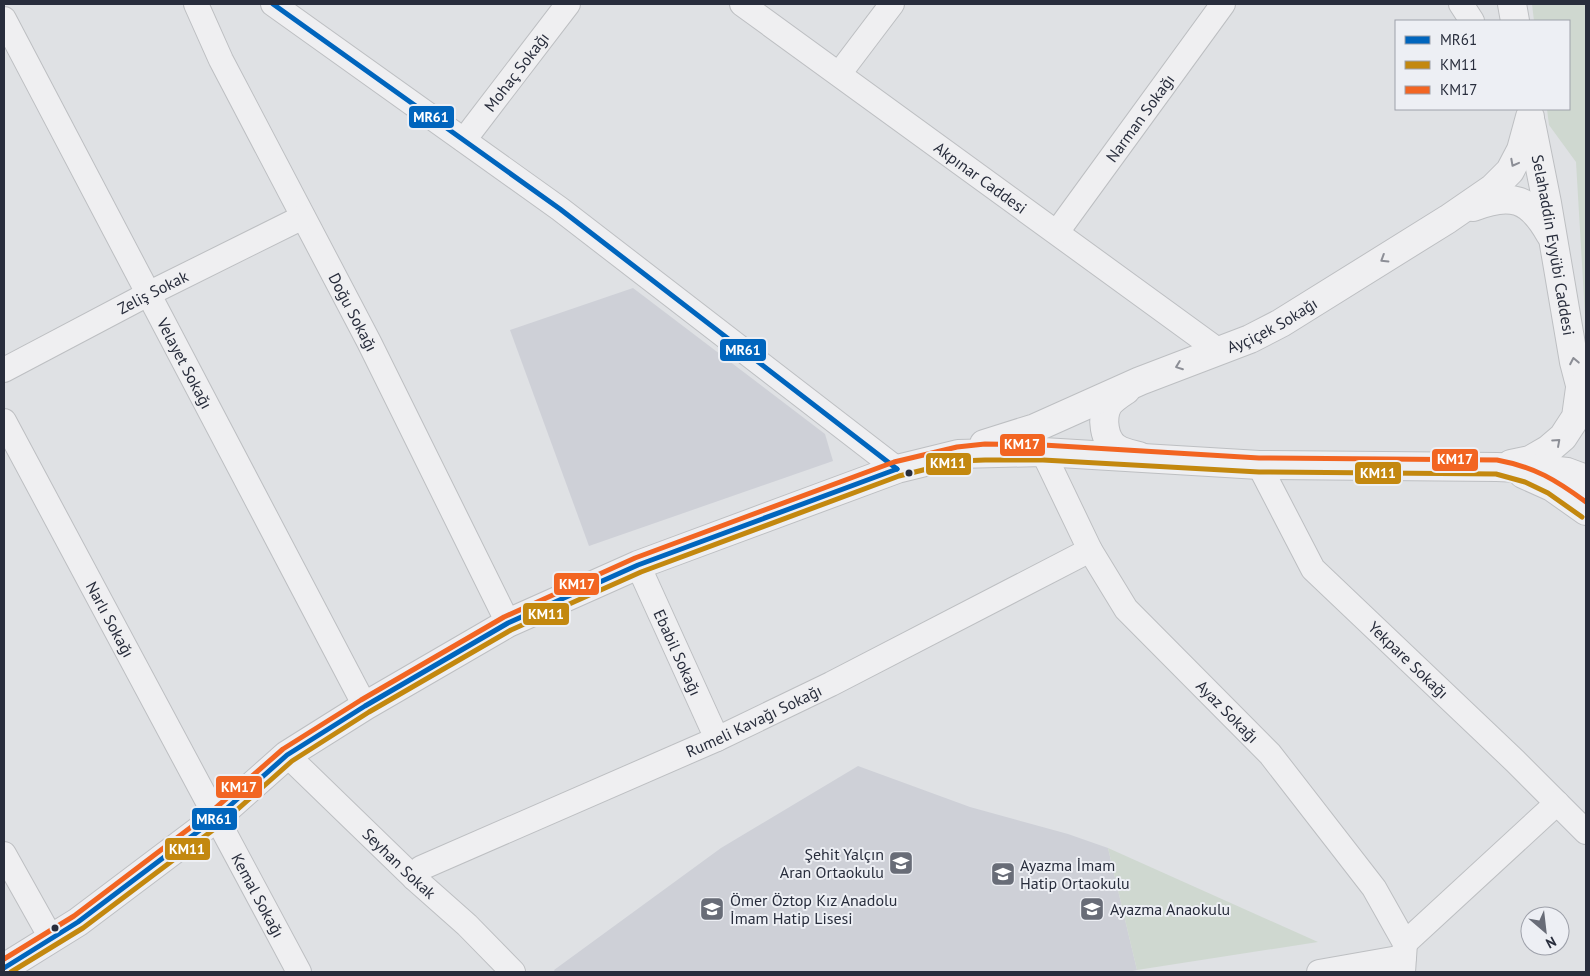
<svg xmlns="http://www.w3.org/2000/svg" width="1590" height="976" font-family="'PT Sans',sans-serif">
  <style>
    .built { fill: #ced0d7 }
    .green { fill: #cfd8d0 }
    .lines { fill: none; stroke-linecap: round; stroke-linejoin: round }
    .minor-casing { stroke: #bdbfc2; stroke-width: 26 }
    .tertiary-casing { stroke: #bdbfc2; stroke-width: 30 }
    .minor { stroke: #efeff1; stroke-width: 24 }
    .tertiary { stroke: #efeff1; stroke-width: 28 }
    .bus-1-casing { stroke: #edeff4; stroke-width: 9 }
    .bus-2-casing { stroke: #edeff4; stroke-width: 9 }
    .bus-3-casing { stroke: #edeff4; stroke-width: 9 }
    .bus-1 { stroke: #0065bd; stroke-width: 5 }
    .bus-2 { stroke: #c3880f; stroke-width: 5 }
    .bus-3 { stroke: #f26522; stroke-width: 5 }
    .oneway { stroke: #8c8e96 }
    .bus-dot { fill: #282d3c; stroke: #edeff4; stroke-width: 2 }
    .labels { text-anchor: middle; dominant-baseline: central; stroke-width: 4; stroke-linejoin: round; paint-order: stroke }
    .street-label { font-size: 16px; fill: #282d3c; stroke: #edeff4 }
    .poi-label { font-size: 16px; fill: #282d3c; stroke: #edeff4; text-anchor: start }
    .line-badge { stroke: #edeff4; stroke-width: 2 }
    .badge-label { font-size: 14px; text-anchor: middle; font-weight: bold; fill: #fff }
  </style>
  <rect width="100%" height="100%" fill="#dfe1e4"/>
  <g class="built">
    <polygon points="633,288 825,434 833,461 589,546 510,330"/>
    <polygon points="858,766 970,807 1068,834 1108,848 1137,970 1128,972 555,972 554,970 721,848"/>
  </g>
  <g class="green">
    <polygon points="1532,4 1586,4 1586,332 1576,162 1549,125 1547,109 1569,109 1569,21 1534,21"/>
    <polygon points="1108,848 1318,942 1137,970"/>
  </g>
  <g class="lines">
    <defs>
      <g id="minor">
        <path id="s1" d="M 196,4 L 221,60 L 369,342 L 508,623"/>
        <polyline points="273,4 560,209 897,469"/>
        <path id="s2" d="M 742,4 L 1219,351"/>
        <polyline points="1461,4 1472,21"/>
        <path id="s3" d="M 4,19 L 365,706"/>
        <polyline points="839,74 892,4"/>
        <path id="s4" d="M 464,140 L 568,4"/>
        <path id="s5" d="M 1057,232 L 1223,4"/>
        <path id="s6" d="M 4,370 L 148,294 L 303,217"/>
        <path id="s7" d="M 4,421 L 299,972"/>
        <path id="s8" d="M 1043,452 L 1090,550 L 1126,609 L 1270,754 L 1374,888 L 1405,943 L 1403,972"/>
        <path id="s9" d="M 1259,465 L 1313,569 L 1515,761 L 1586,832"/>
        <path id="s10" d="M 638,565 L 717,739"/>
        <path id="s11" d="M 287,755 L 414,878 L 467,925 L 513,972"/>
        <polyline points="4,854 51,938"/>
        <path id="s12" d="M 414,878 L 421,868 L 717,739 L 831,684 L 1090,550"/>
        <polyline points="1405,943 1557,803"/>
        <polyline points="1319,972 1404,957"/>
      </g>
      <g id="tertiary">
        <polyline points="1512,4 1515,21"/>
        <path id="s13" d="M 1531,123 L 1547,203 L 1574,362 L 1586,408"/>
        <path d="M 1473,207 C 1511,192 1530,198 1550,234"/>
        <path d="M 1126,390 C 1120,394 1112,399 1108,405 C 1101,418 1104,440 1116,448 C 1123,453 1131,454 1139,456"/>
        <path id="s14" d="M 984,444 L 1035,428 L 1140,381 L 1250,339 L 1281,323 L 1448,219 L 1493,188 L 1510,171 L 1521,150 L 1530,117"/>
        <polyline points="1511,464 1530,460 1549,449 1563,437 1576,417 1580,388"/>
        <polyline points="1523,474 1552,487 1586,511"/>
        <polyline points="4,968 78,922 216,818 287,755 365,706 508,623 638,565 897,469 958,454 1043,452 1259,465 1497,467 1540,469 1567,472 1586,479"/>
      </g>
    </defs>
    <use href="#minor" class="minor-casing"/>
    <use href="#tertiary" class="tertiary-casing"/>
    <use href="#minor" class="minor"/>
    <use href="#tertiary" class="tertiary"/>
    <defs>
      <g id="bus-1">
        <polyline points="273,4 560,209 897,469"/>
        <polyline points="4,968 78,922 216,818 287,755 365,706 508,623 638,565 897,469"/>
      </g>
      <polyline id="bus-2" points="11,972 83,928 221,824 292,761 369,712 511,630 641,572 899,476 959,461 985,460 1043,460 1259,472 1496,474 1525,482 1548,493 1582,517"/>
      <path id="bus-3" d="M 4,959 L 74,916 L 211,812 L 283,749 L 361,700 L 504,617 L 635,558 L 894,462 L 957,447 L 985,444 L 1043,445 L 1259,458 L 1497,460 C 1535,467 1556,480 1586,502"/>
    </defs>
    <use href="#bus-1" class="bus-1-casing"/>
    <use href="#bus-2" class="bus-2-casing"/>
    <use href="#bus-3" class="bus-3-casing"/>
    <use href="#bus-1" class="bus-1"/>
    <use href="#bus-2" class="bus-2"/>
    <use href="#bus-3" class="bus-3"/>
  </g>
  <defs><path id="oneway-chevron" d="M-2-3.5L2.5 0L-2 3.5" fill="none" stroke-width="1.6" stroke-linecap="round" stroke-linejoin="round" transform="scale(1.25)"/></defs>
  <g class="oneway">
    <use href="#oneway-chevron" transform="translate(1514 163) rotate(118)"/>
    <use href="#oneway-chevron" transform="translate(1384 259) rotate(148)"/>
    <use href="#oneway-chevron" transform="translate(1574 361) rotate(-101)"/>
    <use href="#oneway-chevron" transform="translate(1179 366) rotate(159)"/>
    <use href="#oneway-chevron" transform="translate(1557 442) rotate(-42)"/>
  </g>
  <defs>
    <symbol id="school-square" viewBox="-11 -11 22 22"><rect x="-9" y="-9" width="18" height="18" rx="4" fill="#686c77" stroke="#edeff4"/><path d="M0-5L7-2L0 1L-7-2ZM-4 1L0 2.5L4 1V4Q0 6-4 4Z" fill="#fff"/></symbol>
  </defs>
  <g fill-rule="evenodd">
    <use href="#school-square" x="887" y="849" width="28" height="28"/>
    <use href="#school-square" x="989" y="860" width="28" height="28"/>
    <use href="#school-square" x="698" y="895" width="28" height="28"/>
    <use href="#school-square" x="1078" y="895" width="28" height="28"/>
  </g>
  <g class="bus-dot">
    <circle cx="909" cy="473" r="4.5"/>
    <circle cx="55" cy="928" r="4.5"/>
  </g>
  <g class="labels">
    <g class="street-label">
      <text stroke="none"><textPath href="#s4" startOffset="86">Mohaç Sokağı</textPath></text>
      <text stroke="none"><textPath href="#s5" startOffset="141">Narman Sokağı</textPath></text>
      <text stroke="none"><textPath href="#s2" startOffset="295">Akpınar Caddesi</textPath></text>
      <text stroke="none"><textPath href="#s13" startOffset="124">Selahaddin Eyyübi Caddesi</textPath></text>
      <text stroke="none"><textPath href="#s6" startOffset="168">Zeliş Sokak</textPath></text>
      <text stroke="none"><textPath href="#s1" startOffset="346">Doğu Sokağı</textPath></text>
      <text stroke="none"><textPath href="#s14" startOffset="312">Ayçiçek Sokağı</textPath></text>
      <text stroke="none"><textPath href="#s3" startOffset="389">Velayet Sokağı</textPath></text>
      <text stroke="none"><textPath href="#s7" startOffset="225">Narlı Sokağı</textPath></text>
      <text stroke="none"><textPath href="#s10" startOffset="96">Ebabil Sokağı</textPath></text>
      <text stroke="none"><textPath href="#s9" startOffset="249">Yekpare Sokağı</textPath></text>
      <text stroke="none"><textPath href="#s8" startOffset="322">Ayaz Sokağı</textPath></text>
      <text stroke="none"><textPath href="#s12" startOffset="376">Rumeli Kavağı Sokağı</textPath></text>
      <text stroke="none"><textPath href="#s11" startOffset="156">Seyhan Sokak</textPath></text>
      <text stroke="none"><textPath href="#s7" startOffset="538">Kemal Sokağı</textPath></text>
    </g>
    <g class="poi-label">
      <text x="884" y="854" text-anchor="end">Şehit Yalçın<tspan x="884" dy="18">Aran Ortaokulu</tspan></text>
      <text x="1020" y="865">Ayazma İmam<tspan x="1020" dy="18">Hatip Ortaokulu</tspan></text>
      <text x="730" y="900">Ömer Öztop Kız Anadolu<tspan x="730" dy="18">İmam Hatip Lisesi</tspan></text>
      <text x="1110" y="909">Ayazma Anaokulu</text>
    </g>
  </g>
  <g class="line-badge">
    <rect x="408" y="105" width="47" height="24" rx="5" fill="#0065bd"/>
    <rect x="719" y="338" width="48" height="24" rx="5" fill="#0065bd"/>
    <rect x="999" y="433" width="47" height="24" rx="5" fill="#f26522"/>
    <rect x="1431" y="448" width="48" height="24" rx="5" fill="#f26522"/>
    <rect x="925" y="452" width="47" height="24" rx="5" fill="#c3880f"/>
    <rect x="1354" y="461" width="48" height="24" rx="5" fill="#c3880f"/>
    <rect x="553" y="572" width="47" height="24" rx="5" fill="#f26522"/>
    <rect x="522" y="602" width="48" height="24" rx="5" fill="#c3880f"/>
    <rect x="215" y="775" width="48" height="24" rx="5" fill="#f26522"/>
    <rect x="191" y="807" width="47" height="24" rx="5" fill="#0065bd"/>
    <rect x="164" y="837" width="47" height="24" rx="5" fill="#c3880f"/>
  </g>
  <g class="badge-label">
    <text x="431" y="122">MR61</text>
    <text x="743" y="355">MR61</text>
    <text x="1022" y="449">KM17</text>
    <text x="1455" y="464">KM17</text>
    <text x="948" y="468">KM11</text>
    <text x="1378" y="478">KM11</text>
    <text x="577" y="589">KM17</text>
    <text x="546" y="619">KM11</text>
    <text x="239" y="792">KM17</text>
    <text x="214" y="824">MR61</text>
    <text x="187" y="854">KM11</text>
  </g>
  <rect width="1590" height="976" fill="none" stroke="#282d3c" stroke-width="10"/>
  <rect x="1395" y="20" width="175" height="90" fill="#edeff4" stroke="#9ea1aa"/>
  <rect x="1405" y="36" width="25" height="8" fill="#0065bd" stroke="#9ea1aa"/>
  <text x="1440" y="45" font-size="15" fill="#282d3c">MR61</text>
  <rect x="1405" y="61" width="25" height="8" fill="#c3880f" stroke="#9ea1aa"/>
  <text x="1440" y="70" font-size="15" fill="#282d3c">KM11</text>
  <rect x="1405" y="86" width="25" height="8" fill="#f26522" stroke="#9ea1aa"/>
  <text x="1440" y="95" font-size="15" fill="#282d3c">KM17</text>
  <g transform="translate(1545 931) rotate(152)"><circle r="24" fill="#edeff4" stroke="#9ea1aa"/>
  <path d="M0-4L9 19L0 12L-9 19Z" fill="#686c77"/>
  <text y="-8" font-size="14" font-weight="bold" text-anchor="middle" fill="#282d3c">N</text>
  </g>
</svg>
